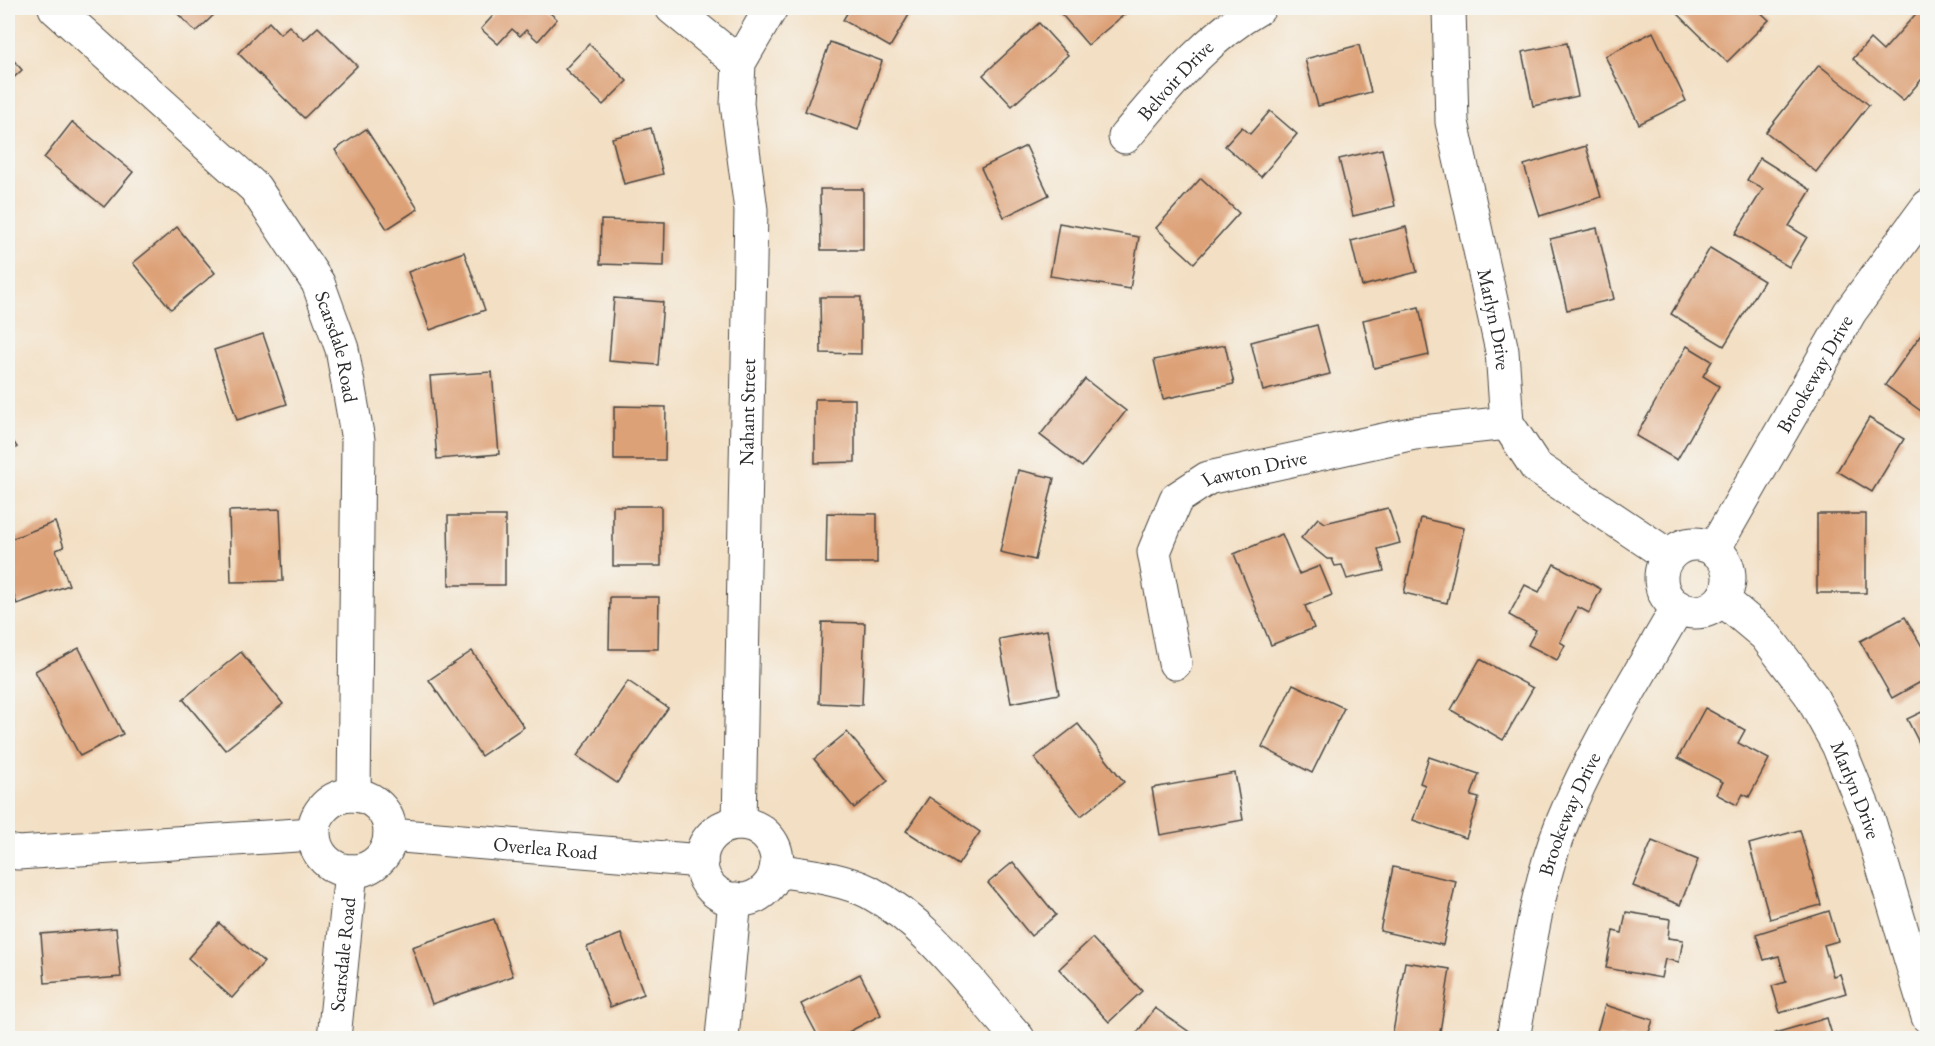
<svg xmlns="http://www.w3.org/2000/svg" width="1935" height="1046" font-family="'EB Garamond',serif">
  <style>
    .building { fill: #dda177 }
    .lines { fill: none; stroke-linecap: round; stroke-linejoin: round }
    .minor-casing { stroke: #494642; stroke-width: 35 }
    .minor { stroke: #fff; stroke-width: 33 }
    .labels { text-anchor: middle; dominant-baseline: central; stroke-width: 5; stroke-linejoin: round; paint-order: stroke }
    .street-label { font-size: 20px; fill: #2b2b2b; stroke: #f6f6f2 }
  </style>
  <rect width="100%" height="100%" fill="#f6f6f2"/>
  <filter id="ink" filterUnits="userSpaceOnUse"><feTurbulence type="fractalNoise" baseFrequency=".0167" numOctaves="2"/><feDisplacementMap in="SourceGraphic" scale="12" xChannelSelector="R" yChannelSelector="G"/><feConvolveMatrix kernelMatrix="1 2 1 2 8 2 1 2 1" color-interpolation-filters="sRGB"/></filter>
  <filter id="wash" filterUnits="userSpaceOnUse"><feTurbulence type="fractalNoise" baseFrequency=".008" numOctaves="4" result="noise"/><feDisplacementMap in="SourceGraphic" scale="24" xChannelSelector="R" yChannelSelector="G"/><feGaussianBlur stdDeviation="1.35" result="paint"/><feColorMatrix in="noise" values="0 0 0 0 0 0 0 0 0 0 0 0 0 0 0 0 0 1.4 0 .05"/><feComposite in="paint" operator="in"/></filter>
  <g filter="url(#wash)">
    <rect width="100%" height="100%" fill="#f3dfc3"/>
    <g id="blocks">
      <g class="building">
        <polygon points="178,8 221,8 196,32 175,11"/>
        <polygon points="500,8 544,8 557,19 538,41 526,30 520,36 512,29 498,44 481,29"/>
        <polygon points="850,8 913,8 890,47 843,20"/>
        <polygon points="1056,8 1132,8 1088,45"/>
        <polygon points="1672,8 1756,8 1769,20 1727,62"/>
        <polygon points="1921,8 1928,9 1928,72 1903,101 1853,59 1870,39 1883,51"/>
        <polygon points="269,22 280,34 289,26 304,40 318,27 357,66 304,118 238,53"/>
        <polygon points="1039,23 1068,55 1012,106 983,75"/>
        <polygon points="1653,32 1686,101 1639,124 1605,56"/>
        <polygon points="830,42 882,61 858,130 805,111"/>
        <polygon points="1567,43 1578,96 1533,106 1522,52"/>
        <polygon points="589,44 627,81 603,105 565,69"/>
        <polygon points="1359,45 1371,92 1318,106 1305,59"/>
        <polygon points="8,54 22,70 8,83"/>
        <polygon points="1819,65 1869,105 1816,172 1766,132"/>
        <polygon points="1270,111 1297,134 1261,177 1225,146 1242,127 1250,134"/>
        <polygon points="72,122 133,172 104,207 44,158"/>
        <polygon points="651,128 663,174 624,184 612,138"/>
        <polygon points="366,129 418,209 387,229 335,150"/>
        <polygon points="1026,146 1049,195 1004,217 981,168"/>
        <polygon points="1586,146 1601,197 1540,216 1524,165"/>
        <polygon points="1382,149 1395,206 1353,216 1339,159"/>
        <polygon points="1760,158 1811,190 1789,226 1807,237 1789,267 1735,234 1763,189 1747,180"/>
        <polygon points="1201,178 1239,213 1194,263 1156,228"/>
        <polygon points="820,189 863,189 863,250 821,250"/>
        <polygon points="601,220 665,222 664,266 600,264"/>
        <polygon points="1059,223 1139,237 1130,289 1050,276"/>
        <polygon points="177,227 215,273 171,309 133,263"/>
        <polygon points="1406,227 1417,272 1362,286 1351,241"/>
        <polygon points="1597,228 1614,299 1567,310 1550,239"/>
        <polygon points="1710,248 1764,281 1724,346 1671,314"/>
        <polygon points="464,252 485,310 430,330 408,272"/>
        <polygon points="820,297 861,297 861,354 821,353"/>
        <polygon points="614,298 663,302 658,365 609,361"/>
        <polygon points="1419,307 1429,355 1374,368 1363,320"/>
        <polygon points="1317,325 1330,374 1263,391 1251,342"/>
        <polygon points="1925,329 1928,331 1928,416 1885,385"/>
        <polygon points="263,334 287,404 237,420 214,350"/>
        <polygon points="1225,345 1234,384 1163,399 1154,360"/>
        <polygon points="1687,346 1712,361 1703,376 1719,386 1677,460 1636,436"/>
        <polygon points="492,372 499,454 437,459 430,376"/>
        <polygon points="1085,379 1126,411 1082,467 1040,435"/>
        <polygon points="815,399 855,399 855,462 815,463"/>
        <polygon points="614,406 666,407 665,460 614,460"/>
        <polygon points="1869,418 1904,439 1872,492 1837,471"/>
        <polygon points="8,434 17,447 8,454"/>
        <polygon points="1018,470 1054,478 1035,560 1000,552"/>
        <rect x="613" y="506" width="48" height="60"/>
        <polygon points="1388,508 1400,543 1378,549 1384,571 1347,579 1342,565 1335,566 1332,559 1327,559 1301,538 1318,518 1325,523"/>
        <polygon points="280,509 283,581 231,582 229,511"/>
        <polygon points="827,513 877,514 877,563 826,563"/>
        <rect x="1817" y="514" width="49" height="79"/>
        <polygon points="448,516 505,516 505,585 449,585"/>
        <polygon points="1421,518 1464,528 1447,603 1404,593"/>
        <polygon points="55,522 64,547 56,550 69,585 17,604 8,580 8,540"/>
        <polygon points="1282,534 1299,574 1320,566 1332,595 1305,606 1314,628 1271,645 1234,554"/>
        <polygon points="1554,564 1601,589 1589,613 1578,607 1560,642 1565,645 1557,660 1528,645 1536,630 1509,615 1525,585 1539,592"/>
        <polygon points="610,597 659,597 658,649 609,649"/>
        <polygon points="1905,617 1928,657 1928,678 1892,698 1860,641"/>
        <polygon points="822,622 865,623 862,705 819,703"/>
        <polygon points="1047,630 1059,694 1011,703 999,639"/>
        <polygon points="79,648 123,734 80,756 35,671"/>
        <polygon points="472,651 524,727 481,756 429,680"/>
        <polygon points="241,652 283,704 225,750 183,699"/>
        <polygon points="1480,659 1533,688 1503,740 1451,710"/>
        <polygon points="628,681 668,708 617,783 577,756"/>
        <polygon points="1293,684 1344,708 1312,773 1262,747"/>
        <polygon points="1705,708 1745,730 1738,743 1769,759 1749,797 1743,794 1737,805 1716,794 1723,782 1678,758"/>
        <polygon points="1928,709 1928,760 1907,719"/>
        <polygon points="1078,724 1124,782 1081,816 1034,758"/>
        <polygon points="847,732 888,781 854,808 814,759"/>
        <polygon points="1429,757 1479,774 1471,796 1479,798 1466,838 1413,820 1425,785 1420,783"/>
        <polygon points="1235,773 1243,820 1160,835 1152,788"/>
        <polygon points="929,797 980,832 958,865 906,831"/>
        <polygon points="1800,830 1821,905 1770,919 1749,844"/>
        <polygon points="1652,841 1698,860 1680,905 1633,886"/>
        <polygon points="1013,862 1056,915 1031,936 988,883"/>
        <polygon points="1393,867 1456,881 1443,945 1380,931"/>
        <polygon points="1829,911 1838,941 1824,945 1833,976 1840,974 1846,993 1780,1013 1772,986 1786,982 1779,956 1764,960 1756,934"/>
        <polygon points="1626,912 1670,919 1668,938 1683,940 1679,962 1665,959 1661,978 1606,968 1613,931 1622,933"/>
        <polygon points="494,919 513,976 432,1004 412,947"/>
        <polygon points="219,923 264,962 232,998 188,958"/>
        <polygon points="116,928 121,977 45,983 41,934"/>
        <polygon points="621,934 644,994 610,1007 587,947"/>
        <polygon points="1092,938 1142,991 1109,1022 1059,969"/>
        <polygon points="1405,962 1450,969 1439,1038 1392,1038"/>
        <polygon points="860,974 881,1015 837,1038 819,1038 801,1004"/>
        <polygon points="1605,1005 1653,1020 1647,1038 1595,1038"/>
        <polygon points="1155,1008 1198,1038 1133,1038"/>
        <polygon points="1827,1018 1833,1038 1776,1038 1775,1033"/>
      </g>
    </g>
  </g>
  <g filter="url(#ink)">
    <use href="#blocks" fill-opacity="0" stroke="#494642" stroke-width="1.5"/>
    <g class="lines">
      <defs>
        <g id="minor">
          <path id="s1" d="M 55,8 L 255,188 L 318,283 L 342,349 L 358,440 L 354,795"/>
          <polyline points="672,8 739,63"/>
          <path id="s2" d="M 1449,8 L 1452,122 L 1502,351 L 1507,423 L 1536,467 L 1669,556"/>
          <path id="s3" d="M 1125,137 C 1166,89 1204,39 1259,8"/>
          <circle cx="1695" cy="578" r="34"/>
          <path id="s4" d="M 1714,549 L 1850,312 L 1928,206"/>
          <path id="s5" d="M 1722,599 L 1765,635 L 1810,694 L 1838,745 L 1869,821 L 1928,1017"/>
          <path id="s6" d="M 1175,663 L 1154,552 L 1176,499 L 1208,478 L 1415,433 L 1507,423"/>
          <circle cx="352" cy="833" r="38"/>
          <path id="s7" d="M 739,824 L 751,210 L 737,104 L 739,63 L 771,8"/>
          <circle cx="739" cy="862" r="38"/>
          <path id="s8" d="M 390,835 L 701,861"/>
          <polyline points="8,851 18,853 313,834"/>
          <path d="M 776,870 C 807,875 841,878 869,892 C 931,925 972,987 1018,1038"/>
          <path id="s9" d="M 334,1038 L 351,871"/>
          <polyline points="722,1038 735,899"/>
          <path id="s10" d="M 1513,1038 C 1527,966 1535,889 1563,821 C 1594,746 1638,677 1678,607"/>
        </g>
      </defs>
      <use href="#minor" class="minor-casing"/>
      <use href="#minor" class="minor"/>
    </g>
  </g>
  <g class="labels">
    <g class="street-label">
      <text stroke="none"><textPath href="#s3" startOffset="76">Belvoir Drive</textPath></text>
      <text stroke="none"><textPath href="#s2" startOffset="316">Marlyn Drive</textPath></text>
      <text stroke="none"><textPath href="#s1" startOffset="450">Scarsdale Road</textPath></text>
      <text stroke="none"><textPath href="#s4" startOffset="202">Brookeway Drive</textPath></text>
      <text stroke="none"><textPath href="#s7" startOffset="412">Nahant Street</textPath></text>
      <text stroke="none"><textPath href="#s6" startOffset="256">Lawton Drive</textPath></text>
      <text stroke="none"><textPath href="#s5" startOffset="237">Marlyn Drive</textPath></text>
      <text stroke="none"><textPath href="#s10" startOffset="232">Brookeway Drive</textPath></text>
      <text stroke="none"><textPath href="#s8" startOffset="156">Overlea Road</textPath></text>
      <text stroke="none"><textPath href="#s9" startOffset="84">Scarsdale Road</textPath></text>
    </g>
  </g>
  <rect width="1935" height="1046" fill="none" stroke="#f6f6f2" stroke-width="30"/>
</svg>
